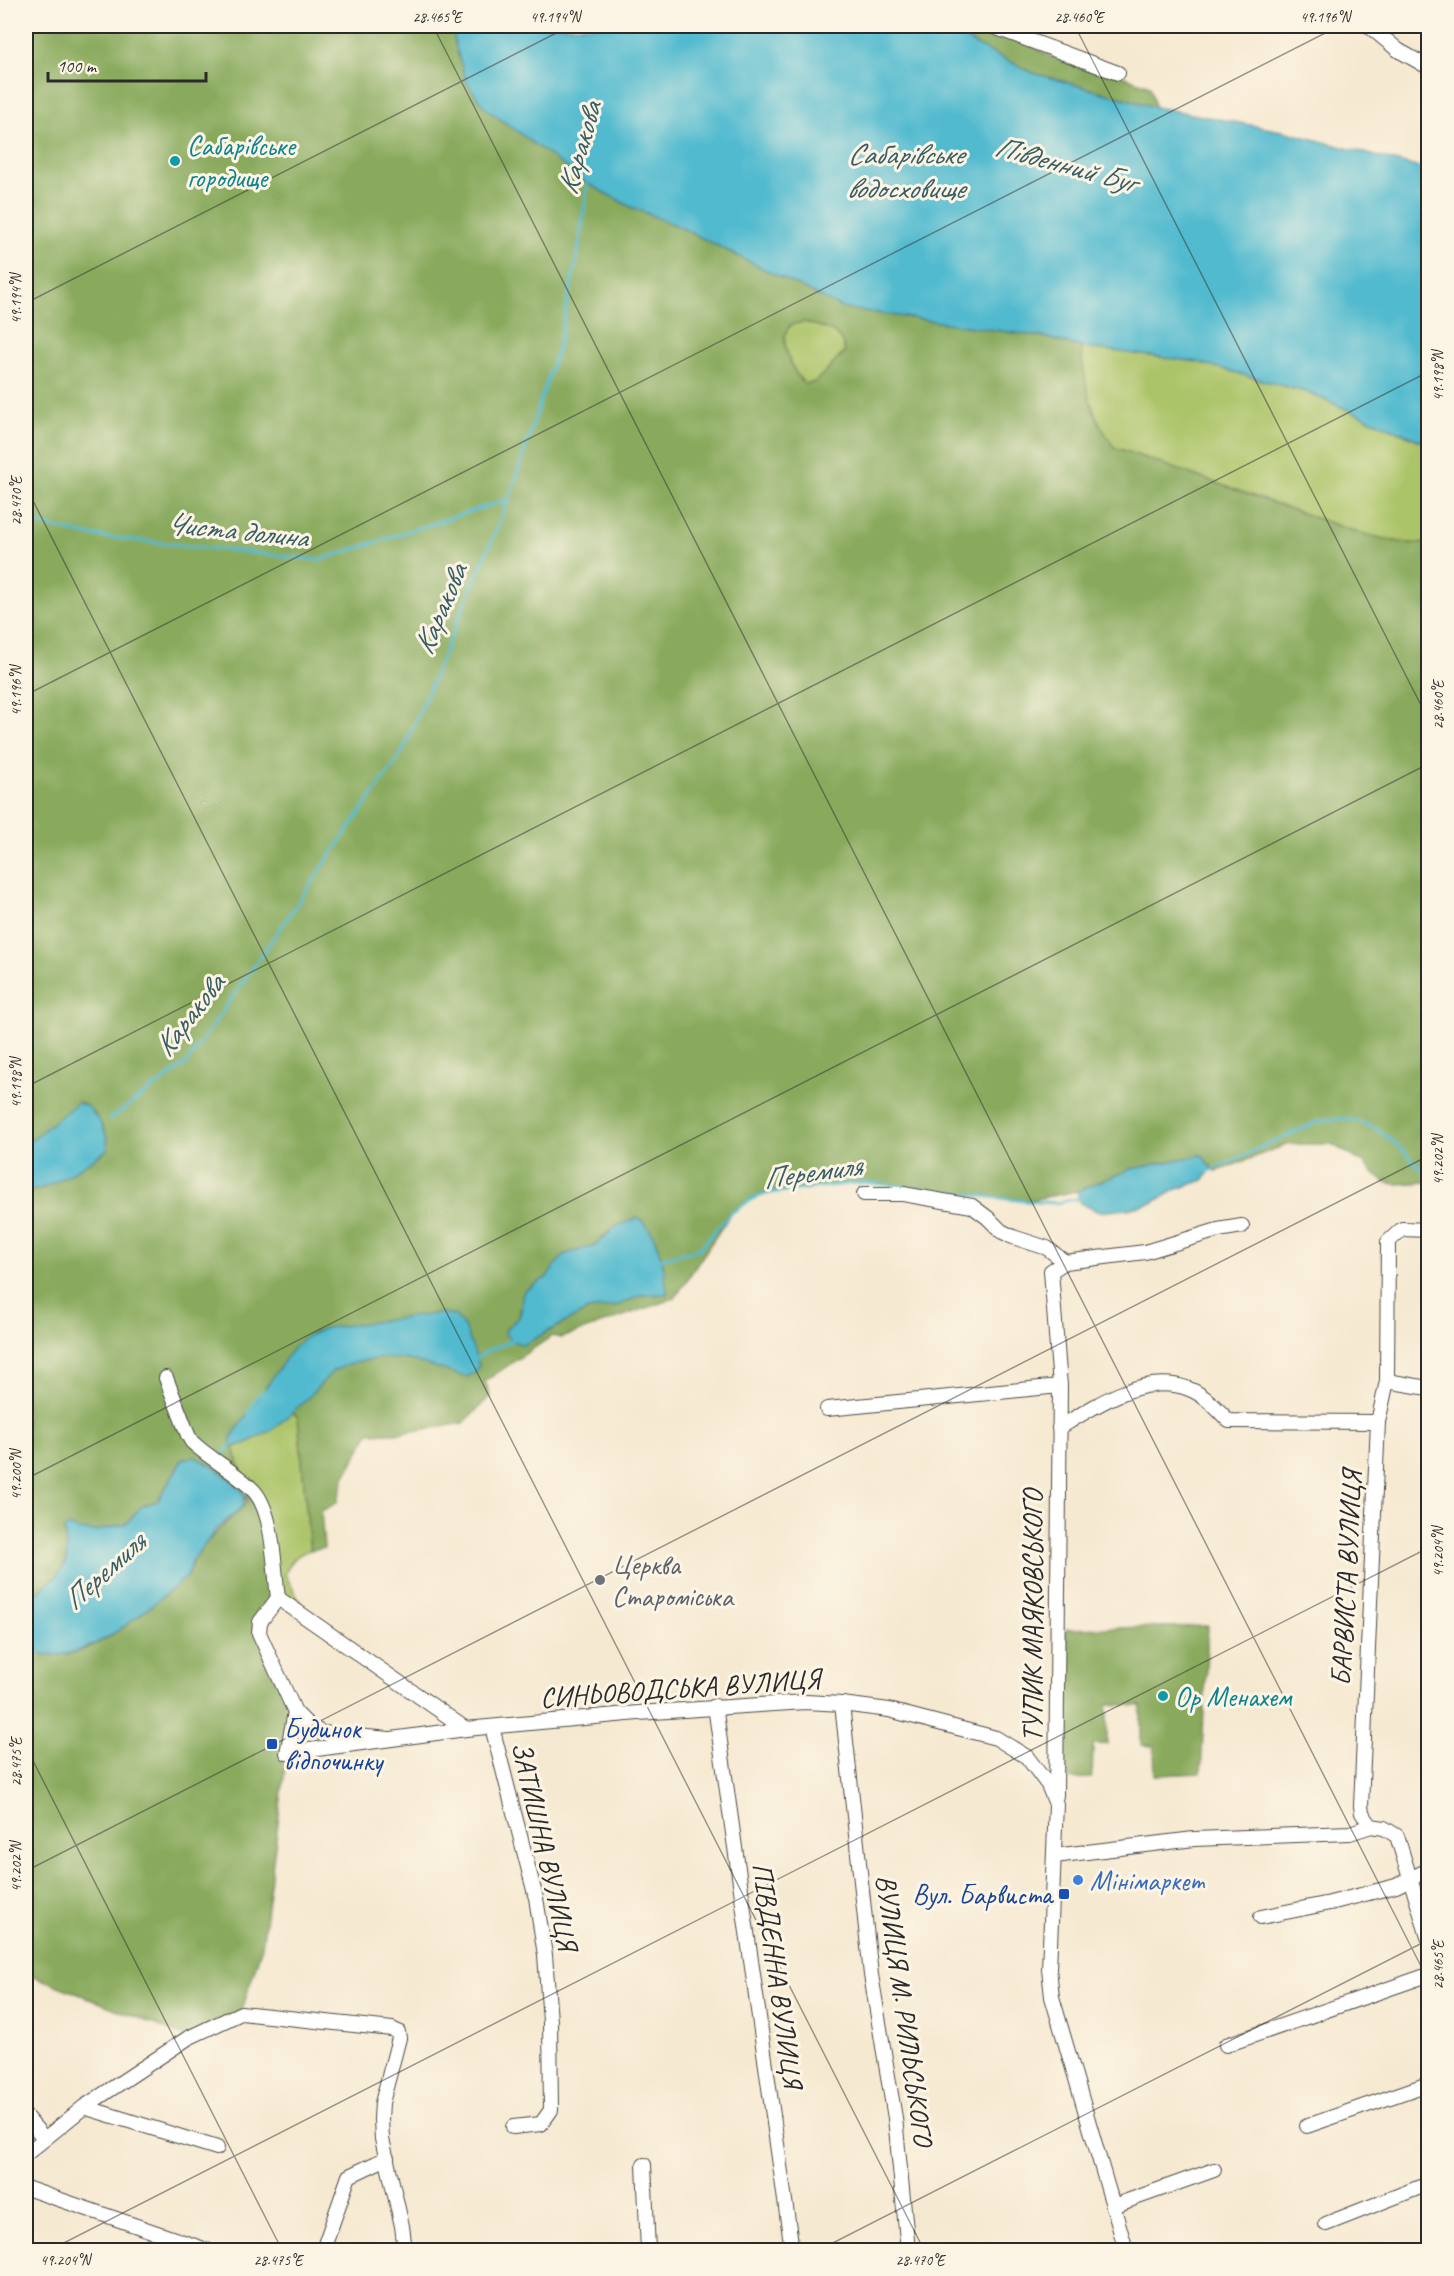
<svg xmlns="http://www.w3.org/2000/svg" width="1454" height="2276" font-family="Caveat,sans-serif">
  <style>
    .green { fill: #acc469; stroke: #6c784a; stroke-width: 1.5 }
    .forest { fill: #89aa5d; stroke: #5a6a44; stroke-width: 1.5; fill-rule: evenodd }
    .water { fill: #51bacf; stroke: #3e727d; stroke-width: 1.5 }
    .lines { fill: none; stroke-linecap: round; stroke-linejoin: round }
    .stream { stroke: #51bacf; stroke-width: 3 }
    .minor-casing { stroke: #494844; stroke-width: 16 }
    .minor { stroke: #fff; stroke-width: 14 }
    .ticks { fill: none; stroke: #2b2b2b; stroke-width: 1.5; stroke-opacity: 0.45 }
    .culture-dot { fill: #0f9aa8; stroke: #fcf5e5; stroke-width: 2 }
    .worship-dot { fill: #6b7280; stroke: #fcf5e5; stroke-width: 2 }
    .transit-dot { fill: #1a4fb4; stroke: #fcf5e5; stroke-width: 2 }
    .shop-dot { fill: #3f7fe0; stroke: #fcf5e5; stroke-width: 2 }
    .labels { text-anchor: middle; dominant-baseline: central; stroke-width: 6; stroke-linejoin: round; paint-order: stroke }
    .culture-label { font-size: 28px; fill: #0d838f; stroke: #fcf5e5; text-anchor: start }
    .worship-label { font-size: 28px; fill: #5b616d; stroke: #fcf5e5; text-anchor: start }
    .street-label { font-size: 28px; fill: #2b2b2b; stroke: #fcf5e5 }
    .transit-label { font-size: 28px; fill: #164399; stroke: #fcf5e5; text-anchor: start }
    .shop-label { font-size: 28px; fill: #366cbe; stroke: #fcf5e5; text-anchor: start }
    .water-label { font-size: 30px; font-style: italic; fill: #385d64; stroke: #fcf5e5 }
    .neatline { fill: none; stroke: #2b2b2b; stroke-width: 2 }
    .ticks-label { font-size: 15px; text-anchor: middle; fill: #2b2b2b }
  </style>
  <rect width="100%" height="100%" fill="#fcf5e5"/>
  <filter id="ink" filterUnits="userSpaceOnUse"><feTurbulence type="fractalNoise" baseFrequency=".0167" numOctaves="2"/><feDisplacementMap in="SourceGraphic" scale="12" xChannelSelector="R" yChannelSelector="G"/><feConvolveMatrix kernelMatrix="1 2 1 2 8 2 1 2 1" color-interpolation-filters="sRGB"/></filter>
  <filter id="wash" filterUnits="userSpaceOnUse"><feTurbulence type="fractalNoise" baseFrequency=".008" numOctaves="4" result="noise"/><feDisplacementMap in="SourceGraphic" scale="24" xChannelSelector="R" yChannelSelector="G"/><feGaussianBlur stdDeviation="1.35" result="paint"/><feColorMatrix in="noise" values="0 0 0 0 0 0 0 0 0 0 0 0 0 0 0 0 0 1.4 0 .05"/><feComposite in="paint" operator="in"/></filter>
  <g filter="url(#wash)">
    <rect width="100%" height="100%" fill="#f6e9d1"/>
    <g class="green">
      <path d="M 629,206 L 781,253 L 1022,307 L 1257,379 L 1306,392 L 1428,444 L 1428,543 C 1388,547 1326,521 1287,508 C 1229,488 1172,467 1114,447 C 1094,420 1086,395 1082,361 L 840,326 Z"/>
      <path d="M 804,322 C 822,327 842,330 845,352 L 815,382 L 805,384 C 794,375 779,344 787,330 C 790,324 798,323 804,322 Z"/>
      <path d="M 293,1411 L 298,1418 L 310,1550 C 296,1554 291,1561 285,1574 L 301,1604 L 297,1611 L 278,1598 L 264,1511 L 221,1464 L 236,1447 L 272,1430 Z"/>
    </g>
    <g class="forest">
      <path d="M 26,26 L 452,26 L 456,48 L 467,83 L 587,183 L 629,206 L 680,227 L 842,308 L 1044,337 L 1081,347 C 1085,387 1090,414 1114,447 C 1172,467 1229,488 1287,508 C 1326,521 1388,547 1428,543 L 1428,1182 L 1396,1184 L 1385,1182 L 1375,1175 L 1364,1163 L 1332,1144 L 1288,1144 L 1215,1172 L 1201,1155 L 1131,1169 L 1077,1191 L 1025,1201 L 864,1182 L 768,1193 L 752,1199 L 731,1213 L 675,1298 L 561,1338 L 552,1336 L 485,1381 L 490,1396 L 464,1423 L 400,1433 L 369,1433 L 344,1478 L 337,1503 L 321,1511 L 324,1548 L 310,1550 L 298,1418 L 268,1384 L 231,1438 L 249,1496 L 246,1501 L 245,1495 L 186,1458 L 182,1460 L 158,1501 L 142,1506 L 126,1524 L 96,1531 L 64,1531 C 72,1568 64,1569 39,1592 L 26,1592 L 26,1192 C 52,1189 85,1164 107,1150 C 112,1135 93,1108 80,1102 L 26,1144 ZM 804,322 C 822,327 842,330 845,352 L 815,382 L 805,384 C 794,375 779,344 787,330 C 790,324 798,323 804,322 ZM 637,1218 C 659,1229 664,1272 667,1294 L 641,1295 L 617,1306 L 588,1310 L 523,1345 L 506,1329 L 519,1317 L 524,1291 L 546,1278 L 566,1254 L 591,1248 L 610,1231 Z"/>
      <polygon points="938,26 980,26 1033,46 1049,56 1085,69 1117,74 1150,86 1155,107 1033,73"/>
      <path d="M 255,1493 L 278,1598 L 260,1622 L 295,1712 L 287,1753 L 262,1946 L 241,2013 L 188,2038 L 26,1973 L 26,1685 L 32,1678 L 26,1666 L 26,1623 L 40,1654 C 51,1653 63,1655 73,1653 C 109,1645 158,1599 187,1577 C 198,1540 233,1522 255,1493 Z"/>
      <polygon points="1208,1626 1201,1773 1155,1775 1154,1746 1141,1745 1141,1706 1107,1704 1107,1744 1093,1745 1092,1778 1063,1779 1066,1629"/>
    </g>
    <g class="water">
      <polygon points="452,26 938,26 1033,73 1155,107 1287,132 1428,170 1428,444 1306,392 1197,362 1081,347 1044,337 842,308 680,227 629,206 587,183 484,107 467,83 456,48"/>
      <path d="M 77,1103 L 86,1105 C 96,1115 111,1135 107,1150 C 85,1164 52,1189 26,1192 L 26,1144 Z"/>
      <polygon points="1202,1155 1212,1168 1203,1180 1177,1189 1152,1203 1127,1209 1099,1212 1080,1203 1077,1191 1131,1169"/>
      <path d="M 637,1218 C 658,1228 666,1273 667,1294 L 641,1295 L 617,1306 L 588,1310 L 523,1345 L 512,1341 L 505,1334 L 506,1329 L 519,1317 L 521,1311 L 522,1296 L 524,1291 L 546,1278 L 561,1258 L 566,1254 L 596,1245 L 615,1227 Z"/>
      <polygon points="443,1313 456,1316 466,1330 479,1365 475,1373 466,1377 414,1361 400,1359 381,1358 352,1363 333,1371 304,1402 272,1430 245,1444 230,1447 231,1438 293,1348 307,1336 325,1328"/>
      <path d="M 194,1457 C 208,1461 237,1483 245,1495 L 243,1506 L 215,1531 L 191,1563 L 187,1577 C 149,1606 92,1664 40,1654 L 26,1623 L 26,1592 L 39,1592 C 64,1569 72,1567 64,1531 L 68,1526 L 79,1530 L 96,1531 L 126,1524 L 142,1506 L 158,1501 L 182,1460 Z"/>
    </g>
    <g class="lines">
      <g class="stream">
        <polyline points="26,521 87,535 320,560 509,499"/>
        <polyline points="110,1119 186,1064 403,751 509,499 558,347 578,252 588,182"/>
        <path d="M 1205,1173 L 1317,1122 C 1367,1107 1396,1144 1428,1176"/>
        <polyline points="660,1259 699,1249 731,1213 752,1199 768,1193 864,1182 1025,1201 1056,1203 1081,1198"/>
        <polyline points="474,1360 489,1350 513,1340"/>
        <polyline points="248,1414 257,1397 265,1390"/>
        <polyline points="223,1456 230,1446"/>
        <polyline points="26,1659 43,1651"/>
      </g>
    </g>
  </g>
  <g filter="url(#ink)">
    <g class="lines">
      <defs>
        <g id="minor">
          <polyline points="991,26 1118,73"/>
          <polyline points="1369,26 1398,50 1428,67"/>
          <polyline points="864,1194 903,1194 972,1206 988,1218 1001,1231 1013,1237 1047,1248 1065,1262"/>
          <polyline points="1428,1230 1402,1229 1388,1242 1387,1381 1378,1422 1361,1806 1362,1813 1371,1826 1384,1828 1397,1836 1428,1937"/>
          <path d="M 166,1378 L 188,1435 L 192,1442 C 211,1460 236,1472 254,1491 C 274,1513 274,1569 278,1598"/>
          <polyline points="1387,1381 1428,1388"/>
          <polyline points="827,1409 1060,1386"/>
          <path d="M 1059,1428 C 1096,1405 1144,1372 1189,1389 C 1205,1395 1217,1409 1229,1421 L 1378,1422"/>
          <polyline points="842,1704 871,1975 895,2118 908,2250"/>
          <polyline points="715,1706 792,2250"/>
          <polyline points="295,1712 259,1633 260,1622 278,1598 466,1729"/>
          <polyline points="492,1727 536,1898 545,1955 550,2021 551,2110 541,2124 513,2127"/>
          <polyline points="389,1739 323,1733 310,1727 295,1712 287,1753 466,1729 638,1713 806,1702 842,1704 889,1710 996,1738 1027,1757 1048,1785 1056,1804 1049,1969 1052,1997 1126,2250"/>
          <polyline points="1056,1796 1060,1386 1051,1271 1065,1262 1145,1252 1218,1230 1242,1226"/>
          <polyline points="1054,1856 1194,1839 1350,1833 1371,1826"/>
          <polyline points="1261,1917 1330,1903 1396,1886 1428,1870"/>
          <polyline points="1226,2045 1428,1975"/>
          <polyline points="84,2107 217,2148"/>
          <polyline points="26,2117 44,2138"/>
          <polyline points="1307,2126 1428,2084"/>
          <polyline points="26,2154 84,2107 188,2038 241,2013 392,2029 398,2032 399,2038 382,2103 381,2119 382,2139 402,2226 405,2250"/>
          <polyline points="644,2165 648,2250"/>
          <polyline points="26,2188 207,2250"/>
          <polyline points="1113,2206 1214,2170"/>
          <polyline points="1326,2224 1428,2184"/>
          <polyline points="323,2250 349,2176 387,2158"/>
        </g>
      </defs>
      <use href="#minor" class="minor-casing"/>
      <use href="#minor" class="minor"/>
    </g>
  </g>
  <path class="ticks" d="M 433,26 L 1428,1980M 1075,26 L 1428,719M 26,303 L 570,26M 26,487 L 924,2250M 26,695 L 1339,26M 26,1087 L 1428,372M 26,1479 L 1428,764M 26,1747 L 282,2250M 26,1871 L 1428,1156M 50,2250 L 1428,1548M 819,2250 L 1428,1940"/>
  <g class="culture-dot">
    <circle cx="175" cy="161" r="6"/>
    <circle cx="1163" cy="1696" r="6"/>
  </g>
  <circle class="worship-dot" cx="600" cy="1580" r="6"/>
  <g class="transit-dot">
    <rect x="266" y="1738" width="12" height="12" rx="3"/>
    <rect x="1058" y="1888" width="12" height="12" rx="3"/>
  </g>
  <circle class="shop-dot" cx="1078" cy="1880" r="6"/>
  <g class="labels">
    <g class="culture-label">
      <text x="187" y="145">Сабарівське<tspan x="187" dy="32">городище</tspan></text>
      <text x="1175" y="1696">Ор Менахем</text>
    </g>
    <g class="worship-label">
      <text x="612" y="1564">Церква<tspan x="612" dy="32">Староміська</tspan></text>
    </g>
    <g class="street-label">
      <text transform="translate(1346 1578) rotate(-87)">БАРВИСТА ВУЛИЦЯ</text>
      <text transform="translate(1032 1616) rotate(-90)">ТУПИК МАЯКОВСЬКОГО</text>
      <text transform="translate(680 1688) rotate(-4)">СИНЬОВОДСЬКА ВУЛИЦЯ</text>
      <text transform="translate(545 1846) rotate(77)">ЗАТИШНА ВУЛИЦЯ</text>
      <text transform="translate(778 1975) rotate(82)">ПІВДЕННА ВУЛИЦЯ</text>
      <text transform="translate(905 2010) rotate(82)">ВУЛИЦЯ М. РИЛЬСЬКОГО</text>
    </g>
    <g class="transit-label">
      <text x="284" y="1728">Будинок<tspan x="284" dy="32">відпочинку</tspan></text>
      <text x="1052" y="1894" text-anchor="end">Вул. Барвиста</text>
    </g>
    <g class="shop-label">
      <text x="1090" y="1880">Мінімаркет</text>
    </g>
    <g class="water-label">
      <text transform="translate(579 148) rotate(-74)">Каракова</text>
      <text x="905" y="154">Сабарівське<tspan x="905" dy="34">водосховище</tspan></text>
      <text transform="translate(1065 164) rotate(15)">Південний Буг</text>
      <text transform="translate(237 530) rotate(6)">Чиста долина</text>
      <text transform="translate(440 609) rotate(-67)">Каракова</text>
      <text transform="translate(189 1015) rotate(-52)">Каракова</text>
      <text transform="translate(812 1172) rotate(-8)">Перемиля</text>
      <text transform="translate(104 1571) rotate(-42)">Перемиля</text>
    </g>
  </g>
  <rect width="1454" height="2276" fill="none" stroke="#fcf5e5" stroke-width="66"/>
  <path d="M48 72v9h158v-9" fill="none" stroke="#2b2b2b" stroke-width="3"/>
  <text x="57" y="72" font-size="18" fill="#2b2b2b" stroke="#fcf5e5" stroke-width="4.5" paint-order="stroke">100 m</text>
  <rect x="33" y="33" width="1388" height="2210" class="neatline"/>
  <g class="ticks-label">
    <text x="437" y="22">28.465°E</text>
    <text x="555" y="22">49.194°N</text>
    <text x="1079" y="22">28.460°E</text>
    <text x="1325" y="22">49.196°N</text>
    <text transform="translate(16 299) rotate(-90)" y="5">49.194°N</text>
    <text transform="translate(1438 376) rotate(-90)" y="5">49.198°N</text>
    <text transform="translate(16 501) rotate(-90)" y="5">28.470°E</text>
    <text transform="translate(16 691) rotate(-90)" y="5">49.196°N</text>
    <text transform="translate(1438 705) rotate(-90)" y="5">28.460°E</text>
    <text transform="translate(16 1083) rotate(-90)" y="5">49.198°N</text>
    <text transform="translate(1438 1160) rotate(-90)" y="5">49.202°N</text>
    <text transform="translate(16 1475) rotate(-90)" y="5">49.200°N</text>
    <text transform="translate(1438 1552) rotate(-90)" y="5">49.204°N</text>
    <text transform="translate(16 1762) rotate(-90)" y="5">28.475°E</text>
    <text transform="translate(16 1867) rotate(-90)" y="5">49.202°N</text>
    <text transform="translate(1438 1965) rotate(-90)" y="5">28.465°E</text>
    <text x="65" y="2265">49.204°N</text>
    <text x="278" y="2265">28.475°E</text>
    <text x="920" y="2265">28.470°E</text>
  </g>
</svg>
